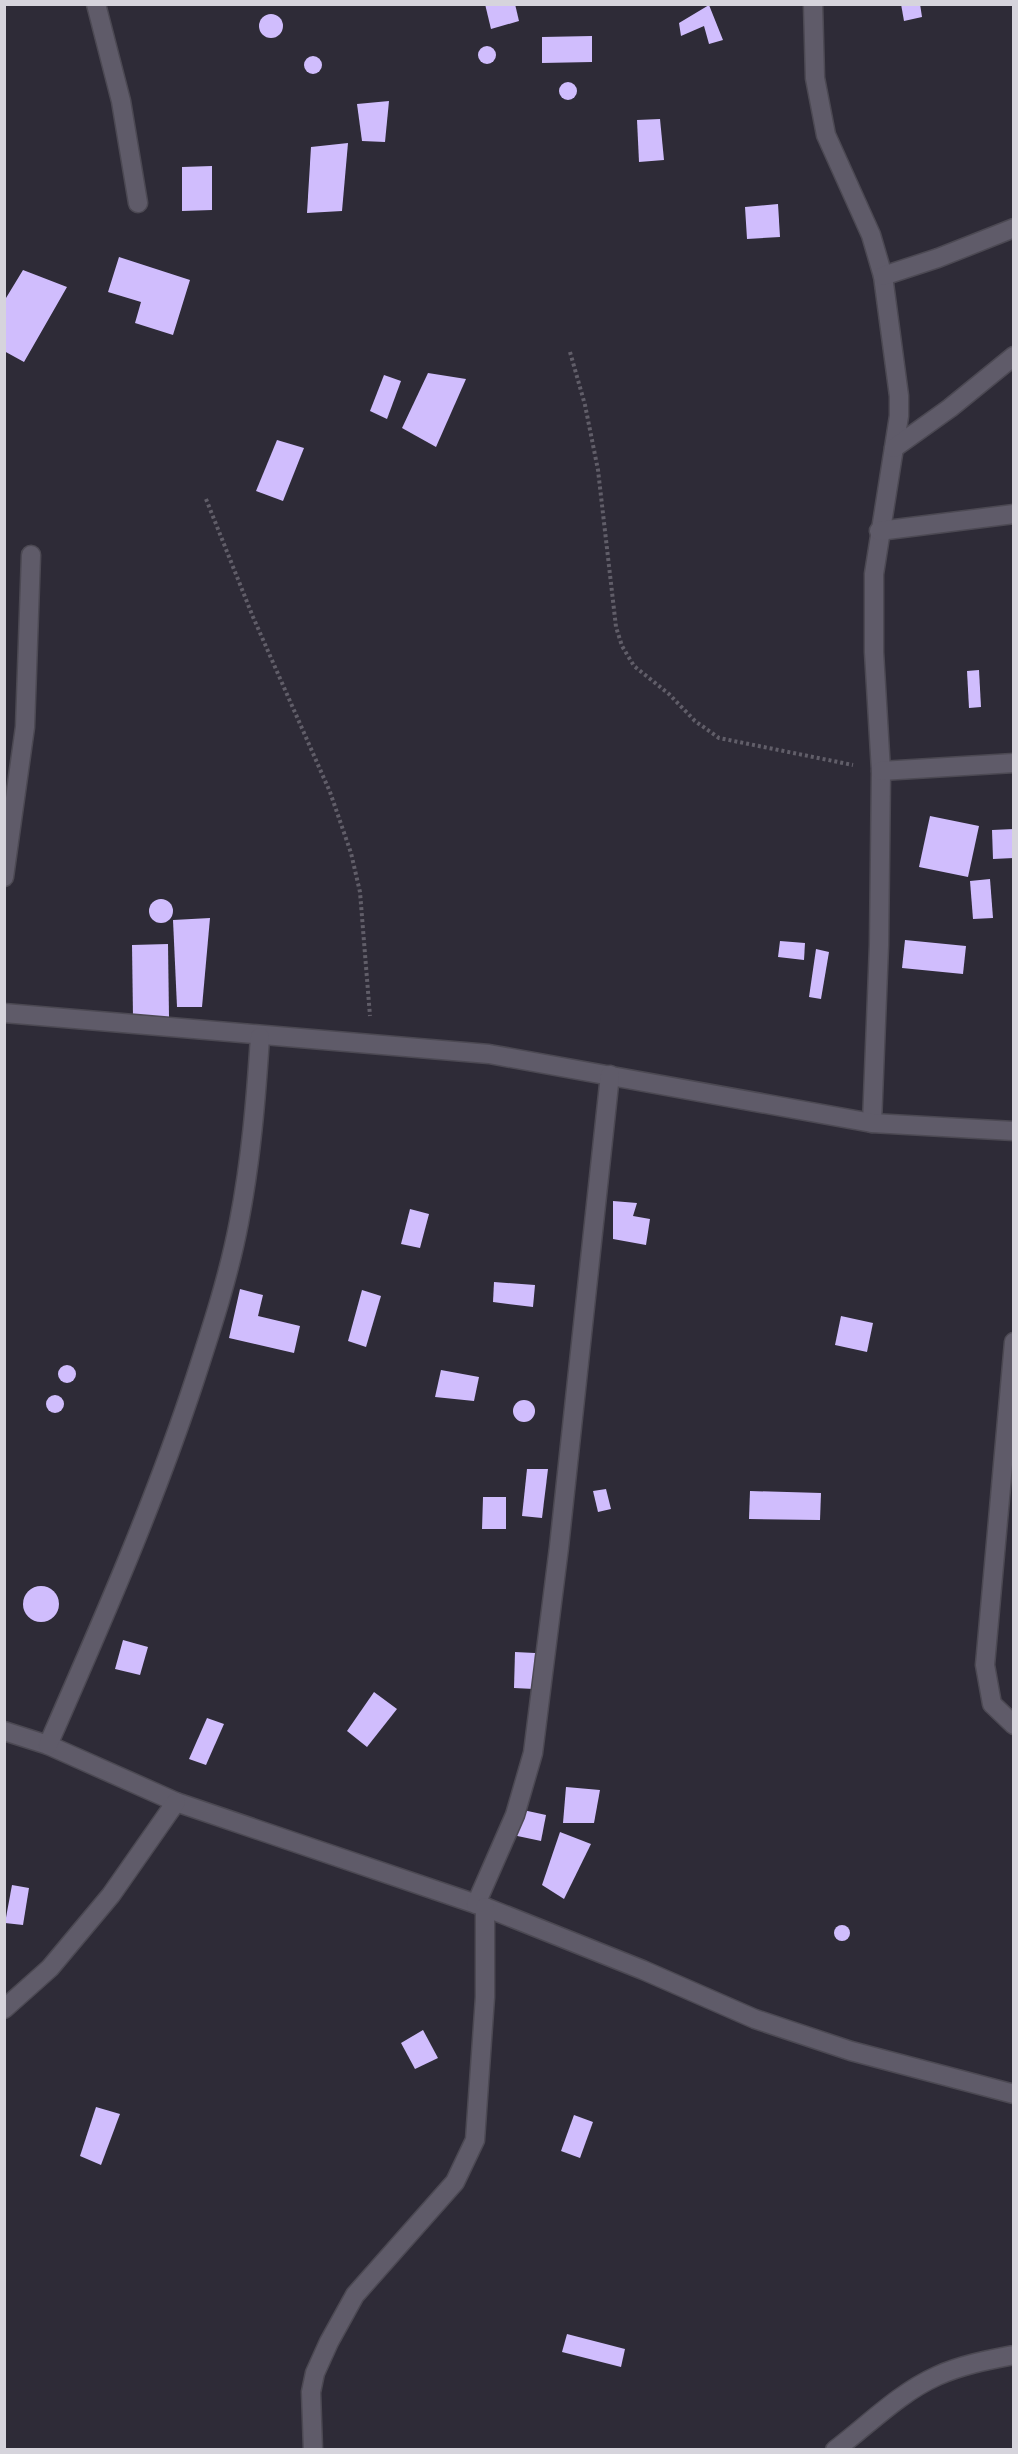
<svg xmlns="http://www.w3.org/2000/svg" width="1018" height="2454" font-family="'Sofia Sans Condensed',sans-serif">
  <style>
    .building { fill: #d0bdfd }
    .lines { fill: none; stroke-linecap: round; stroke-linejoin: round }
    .minor-casing { stroke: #4c4953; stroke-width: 21 }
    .path { stroke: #615e69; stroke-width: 4; stroke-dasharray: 3 3; stroke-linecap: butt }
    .minor { stroke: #5f5b69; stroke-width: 18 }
  </style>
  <rect width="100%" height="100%" fill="#2e2b37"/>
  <g class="building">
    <polygon points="485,4 515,4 519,21 491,29"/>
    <polygon points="901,4 920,4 922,17 904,21"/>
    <polygon points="709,5 723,40 709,44 704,26 681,36 679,23"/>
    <circle cx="271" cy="26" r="12"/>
    <polygon points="592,36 592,62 542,63 542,37"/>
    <circle cx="487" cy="55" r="9"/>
    <circle cx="313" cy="65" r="9"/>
    <circle cx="568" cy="91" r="9"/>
    <polygon points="389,101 385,142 362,141 357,104"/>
    <polygon points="660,119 664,160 639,162 637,120"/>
    <polygon points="348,143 342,211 307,213 311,147"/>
    <polygon points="212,166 212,210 182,211 182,167"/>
    <polygon points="778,204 780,237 747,239 745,207"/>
    <polygon points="119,257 190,280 173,335 135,323 141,302 108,292"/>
    <polygon points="23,270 67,287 24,362 4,351 4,297 6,298"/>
    <polygon points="428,373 466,379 436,447 402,428"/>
    <polygon points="384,375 401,381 387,419 370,411"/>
    <polygon points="277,440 304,448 283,501 256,491"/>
    <polygon points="979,670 981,707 969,708 967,671"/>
    <polygon points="930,816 979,826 968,877 919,867"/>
    <polygon points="1014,829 1014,858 993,859 992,830"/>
    <polygon points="990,879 993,918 973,919 970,881"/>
    <circle cx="161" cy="911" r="12"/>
    <polygon points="210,918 202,1007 177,1007 173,920"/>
    <polygon points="905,940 966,946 963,974 902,968"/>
    <polygon points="780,941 805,943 804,960 778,957"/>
    <polygon points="168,944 169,1017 133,1017 132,945"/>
    <polygon points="816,949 829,952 821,999 809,997"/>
    <polygon points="613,1201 637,1203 633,1216 650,1219 646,1245 613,1239"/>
    <polygon points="410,1209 429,1214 420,1248 401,1244"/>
    <polygon points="494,1282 535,1285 533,1307 493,1302"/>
    <polygon points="240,1289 263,1295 258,1316 300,1326 294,1353 229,1338"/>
    <polygon points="362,1290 381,1296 366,1347 348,1341"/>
    <polygon points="841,1316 873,1323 867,1352 835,1345"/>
    <circle cx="67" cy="1374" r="9"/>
    <polygon points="441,1370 479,1377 474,1401 435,1397"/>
    <circle cx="55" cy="1404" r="9"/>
    <circle cx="524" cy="1411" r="11"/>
    <polygon points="527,1469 548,1469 542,1518 522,1516"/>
    <polygon points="606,1489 611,1509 598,1512 593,1491"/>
    <polygon points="750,1491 821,1493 820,1520 749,1519"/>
    <polygon points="483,1497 506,1497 506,1529 482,1529"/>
    <circle cx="41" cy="1604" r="18"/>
    <polygon points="123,1640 148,1647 140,1675 115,1669"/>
    <polygon points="515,1652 535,1653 534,1689 514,1688"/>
    <polygon points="374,1692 397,1709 367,1747 347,1731"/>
    <polygon points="207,1718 224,1724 206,1765 189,1759"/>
    <polygon points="566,1787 600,1790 594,1823 563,1823"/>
    <polygon points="514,1808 546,1815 541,1841 508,1834"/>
    <polygon points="560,1832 591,1844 564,1899 542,1885"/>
    <polygon points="12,1885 29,1888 23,1925 5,1923"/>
    <circle cx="842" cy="1933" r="8"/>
    <polygon points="423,2030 438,2058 415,2069 401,2043"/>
    <polygon points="96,2107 120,2114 101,2165 80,2156"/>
    <polygon points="574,2115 593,2122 580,2158 561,2151"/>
    <polygon points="567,2334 625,2349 621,2367 562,2352"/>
  </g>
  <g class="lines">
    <defs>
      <g id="minor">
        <polyline points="96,4 121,101 138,203"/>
        <polyline points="813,4 815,78 826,135 871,235 883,276 899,396 899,416 874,574 874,652 881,771 879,945 872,1123"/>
        <polyline points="883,276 938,258 1014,228"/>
        <polyline points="894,448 950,408 1014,356"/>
        <polyline points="879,531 1014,514"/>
        <polyline points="881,771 1014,763"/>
        <polyline points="4,877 25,727 31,555"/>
        <polyline points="4,1013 489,1054 872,1123 1014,1131"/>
        <polyline points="1014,1342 985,1665 992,1704 1014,1725"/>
        <polyline points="4,1731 48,1745 176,1802 485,1907 643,1970 755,2019 851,2051 1014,2094"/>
        <path d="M 48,1745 C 101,1624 154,1504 195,1379 C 212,1327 229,1275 239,1222 C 251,1160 256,1099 260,1037"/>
        <polyline points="476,1904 515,1815 533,1753 559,1547 610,1075"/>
        <polyline points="4,2009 50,1968 111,1895 176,1802"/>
        <polyline points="313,2450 311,2392 315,2373 329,2342 355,2295 455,2182 475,2140 485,1997 485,1907"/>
        <path d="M 835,2450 C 868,2425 899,2393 937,2376 C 961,2365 988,2360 1014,2355"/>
      </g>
    </defs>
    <use href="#minor" class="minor-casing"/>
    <g class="path">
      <polyline points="570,352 585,405 598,470 616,627 622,646 634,666 669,694 695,721 719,738 853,765"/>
      <polyline points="206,499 253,617 330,792 351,853 360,892 370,1016"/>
    </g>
    <use href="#minor" class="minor"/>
  </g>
  <rect width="1018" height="2454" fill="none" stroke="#d6d4dc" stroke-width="12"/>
</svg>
